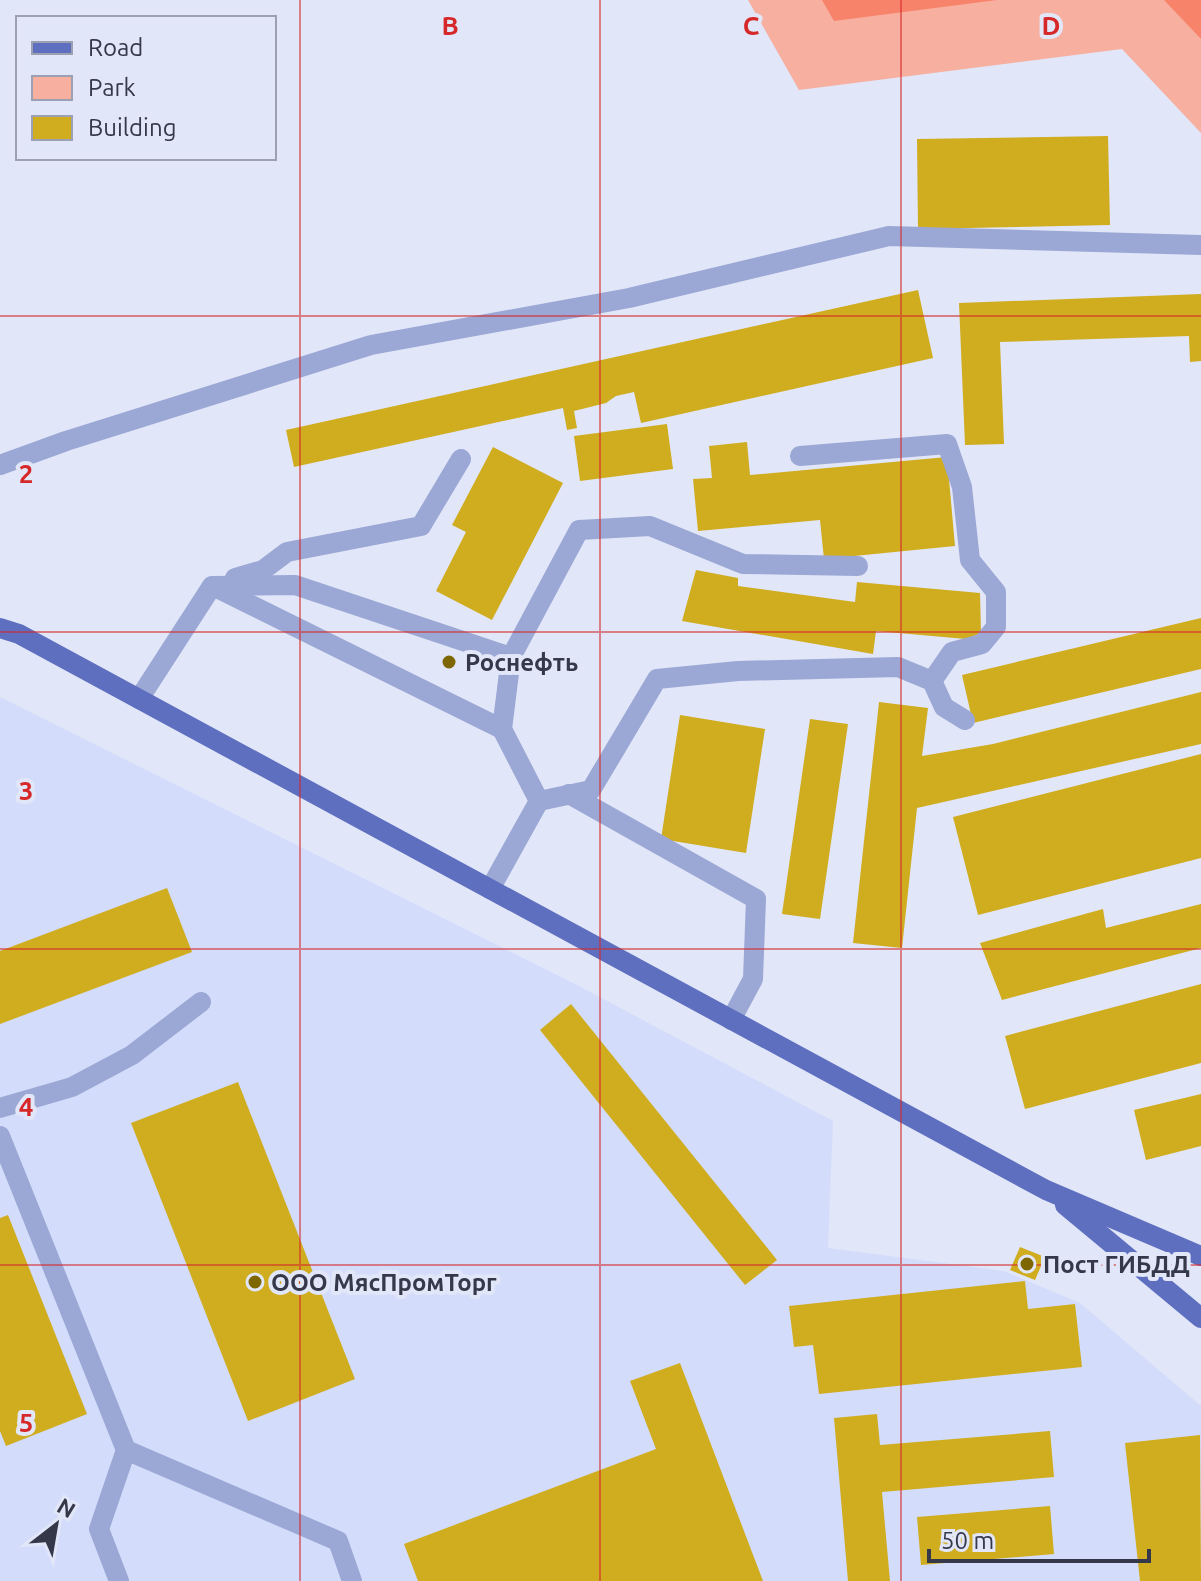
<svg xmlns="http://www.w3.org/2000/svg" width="1201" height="1581" font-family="Ubuntu,sans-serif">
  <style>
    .built { fill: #d3dcfa }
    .green { fill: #f7af9f }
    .forest { fill: #f8836b }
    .building { fill: #d0ac1f }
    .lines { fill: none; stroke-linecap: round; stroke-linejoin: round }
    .minor { stroke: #9ba7d4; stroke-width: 20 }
    .major { stroke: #5e6fc0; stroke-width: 20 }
    .grid { fill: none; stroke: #d62828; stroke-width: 2; stroke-opacity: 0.55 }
    .poi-dot { fill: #7f6700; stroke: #e1e6f8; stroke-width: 3 }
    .labels { text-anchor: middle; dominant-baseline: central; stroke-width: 8; stroke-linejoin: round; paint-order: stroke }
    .poi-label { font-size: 24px; font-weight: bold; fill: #343849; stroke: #e1e6f8; text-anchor: start }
    .grid-label { font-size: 26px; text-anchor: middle; font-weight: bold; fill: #d62828; stroke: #e1e6f8; stroke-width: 8; stroke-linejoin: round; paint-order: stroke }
  </style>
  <rect width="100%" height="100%" fill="#e1e6f8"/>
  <polygon class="built" points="0,697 575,984 833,1121 828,1248 1004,1271 1080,1303 1201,1406 1201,1581 0,1581"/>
  <polygon class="green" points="748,0 1201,0 1201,133 1122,49 799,90"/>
  <g class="forest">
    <polygon points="822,0 997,0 834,21"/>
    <polygon points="1164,0 1201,0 1201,39"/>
  </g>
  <g class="building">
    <polygon points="1108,136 1110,225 918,229 917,139"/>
    <polygon points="918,290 933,358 641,423 634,392 616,396 606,403 574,411 577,428 567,430 563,408 294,467 286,430"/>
    <polygon points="1201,294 1201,361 1190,362 1189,336 1000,342 1004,444 965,445 959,303"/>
    <polygon points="667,424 673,469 580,481 574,436"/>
    <polygon points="747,442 750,475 947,457 955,546 824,559 820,520 698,531 693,479 712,478 709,446"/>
    <polygon points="493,447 563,483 492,620 436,591 466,532 452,525"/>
    <polygon points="696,570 738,578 738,586 855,602 857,582 980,593 981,633 966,639 876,631 873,654 682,621"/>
    <polygon points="1201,618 1201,669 973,723 962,675"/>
    <polygon points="1201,692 1201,744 917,808 902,948 853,943 879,702 928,708 922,756 993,744"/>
    <polygon points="680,715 765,729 746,853 661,839"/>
    <polygon points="810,719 848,724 820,919 782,914"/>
    <polygon points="1201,754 1201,858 978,915 953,817"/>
    <polygon points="167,888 192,952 0,1024 0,951"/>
    <polygon points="1201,904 1201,948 1002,1000 980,943 1103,909 1106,928"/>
    <polygon points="1201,984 1201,1063 1025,1109 1005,1036"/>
    <polygon points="571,1004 777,1260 745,1285 540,1030"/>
    <polygon points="238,1082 355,1379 248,1421 131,1123"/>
    <polygon points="1201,1094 1201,1146 1146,1160 1134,1110"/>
    <polygon points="8,1215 87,1414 6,1446 0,1431 0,1218"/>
    <polygon points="1020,1247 1045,1257 1035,1280 1010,1270"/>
    <polygon points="1025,1281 1028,1309 1075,1304 1082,1367 819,1394 813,1345 794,1347 789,1306"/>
    <polygon points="680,1363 763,1581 418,1581 404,1544 656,1449 630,1381"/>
    <polygon points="877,1414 880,1445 1050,1431 1054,1477 882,1492 890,1581 848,1581 834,1418"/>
    <polygon points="1200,1435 1201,1581 1140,1581 1125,1443"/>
    <polygon points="1050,1506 1054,1554 921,1565 917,1517"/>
  </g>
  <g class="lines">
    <g class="minor">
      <polyline points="800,456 947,444 962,487 970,560 996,592 996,627 982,644 952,652 932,681"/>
      <polyline points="0,465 66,441 371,345 629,298 889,236 1201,245"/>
      <polyline points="235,578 263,570 287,552 421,526 461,459"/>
      <polyline points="215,587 502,729"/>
      <polyline points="511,657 579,530 650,526 743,564 858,566"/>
      <polyline points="139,699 212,586 295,585 511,657 502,729 539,801 490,889"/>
      <polyline points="569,794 756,899 753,979 731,1020"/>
      <polyline points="539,801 591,790 657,679 738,671 898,667 932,681 944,707 965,720"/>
      <polyline points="0,1108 72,1087 132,1055 201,1002"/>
      <polyline points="0,1136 126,1450 338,1541 352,1581"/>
      <polyline points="119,1581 99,1529 126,1450"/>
    </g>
    <g class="major">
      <polyline points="0,628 19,634 1046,1190 1201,1256"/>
      <polyline points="1065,1205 1201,1318"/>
    </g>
  </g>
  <path class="grid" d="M 300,0 L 300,1581M 600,0 L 600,1581M 901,0 L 901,1581M 0,316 L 1201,316M 0,632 L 1201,632M 0,949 L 1201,949M 0,1265 L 1201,1265"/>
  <g class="poi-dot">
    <circle cx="449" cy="662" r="8"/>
    <circle cx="1027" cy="1264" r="8"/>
    <circle cx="255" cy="1282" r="8"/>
  </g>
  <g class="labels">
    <g class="poi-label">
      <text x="465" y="662">Роснефть</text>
      <text x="1043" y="1264">Пост ГИБДД</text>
      <text x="271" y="1282">ООО МясПромТорг</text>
    </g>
  </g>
  <g class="grid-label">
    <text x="450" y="35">B</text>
    <text x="751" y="35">C</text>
    <text x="1051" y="35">D</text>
    <text x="26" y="483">2</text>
    <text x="26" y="800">3</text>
    <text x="26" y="1116">4</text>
    <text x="26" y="1432">5</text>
  </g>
  <rect x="16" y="16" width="260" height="144" fill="#e1e6f8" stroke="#9ca0b2" stroke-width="2"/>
  <rect x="32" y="42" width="40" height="12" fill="#5e6fc0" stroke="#9ca0b2" stroke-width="2"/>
  <text x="88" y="56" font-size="24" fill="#343849">Road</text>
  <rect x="32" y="76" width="40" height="24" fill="#f7af9f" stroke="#9ca0b2" stroke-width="2"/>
  <text x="88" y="96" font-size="24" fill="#343849">Park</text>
  <rect x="32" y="116" width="40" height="24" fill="#d0ac1f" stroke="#9ca0b2" stroke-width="2"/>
  <text x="88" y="136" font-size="24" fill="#343849">Building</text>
  <g transform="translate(56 1525) rotate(31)" stroke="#e1e6f8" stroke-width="6" paint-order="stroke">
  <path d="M0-6L14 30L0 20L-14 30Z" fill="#343849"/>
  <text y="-12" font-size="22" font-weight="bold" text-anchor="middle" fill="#343849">N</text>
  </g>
  <path d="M929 1549v12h220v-12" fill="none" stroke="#343849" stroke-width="4"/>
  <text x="941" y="1549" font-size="24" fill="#343849" stroke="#e1e6f8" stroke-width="6" paint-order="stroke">50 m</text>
</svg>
